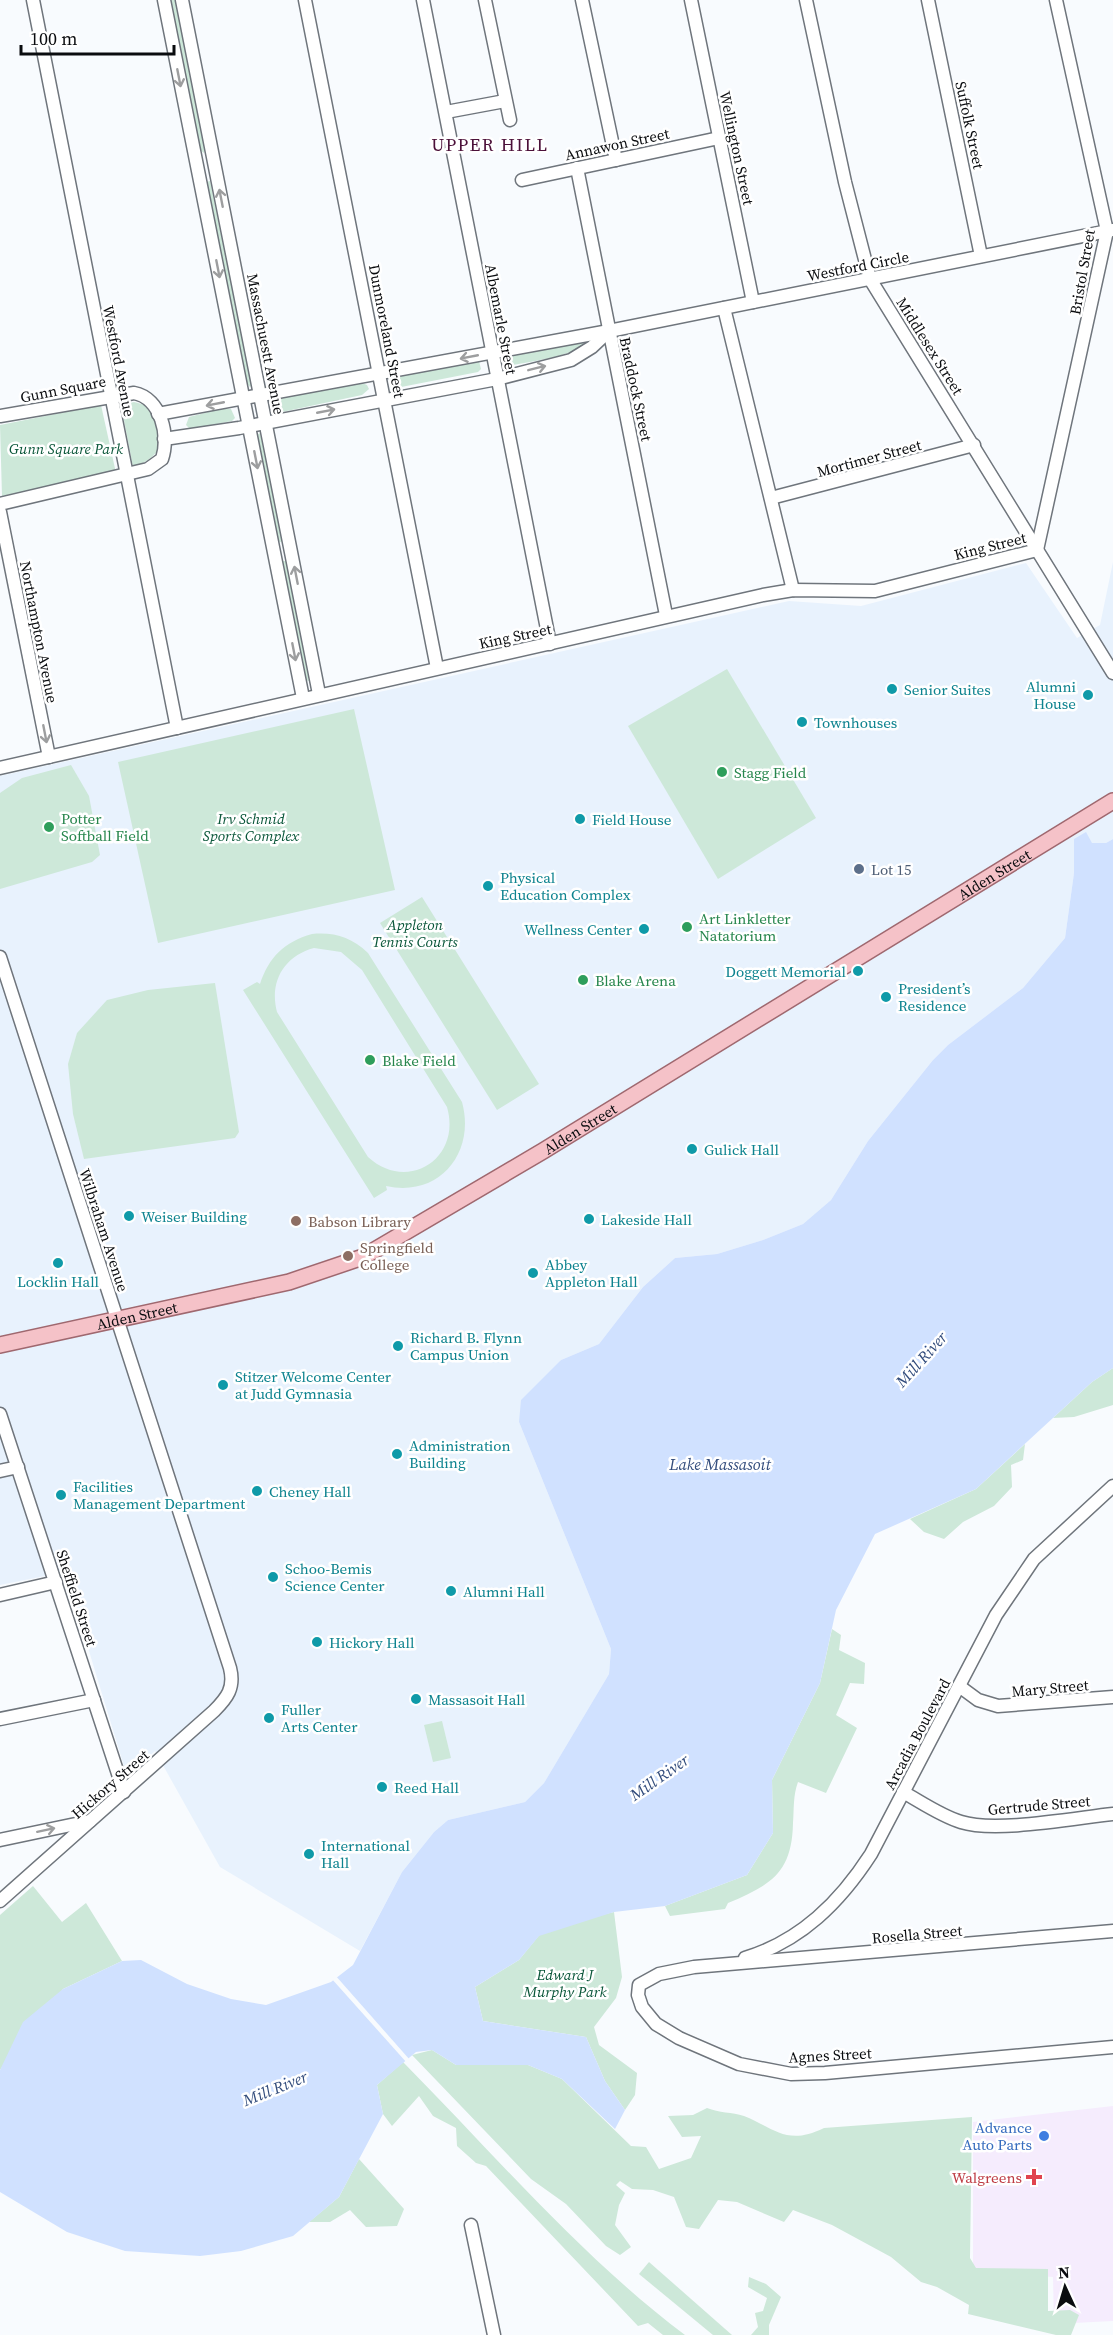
<svg xmlns="http://www.w3.org/2000/svg" width="1113" height="2335" font-family="'Source Serif 4',serif">
  <style>
    .commercial { fill: #f5ecfd }
    .built { fill: #e8f2fd }
    .green { fill: #cde8d9; fill-rule: evenodd }
    .water { fill: #d0e1ff }
    .pier { fill: #f8fbfe }
    .lines { fill: none; stroke-linecap: round; stroke-linejoin: round }
    .minor-casing { stroke: #6f757c; stroke-width: 15 }
    .major-casing { stroke: #9f686f; stroke-width: 18 }
    .minor { stroke: #fff; stroke-width: 12 }
    .major { stroke: #f5c2c8; stroke-width: 15 }
    .oneway { stroke: #9d9e9f }
    .culture-dot { fill: #0f9aa8; stroke: #fff; stroke-width: 2 }
    .leisure-dot { fill: #2e9e5b; stroke: #fff; stroke-width: 2 }
    .service-dot { fill: #5c6f8a; stroke: #fff; stroke-width: 2 }
    .education-dot { fill: #8d6e63; stroke: #fff; stroke-width: 2 }
    .shop-dot { fill: #3f7fe0; stroke: #fff; stroke-width: 2 }
    .health-dot { fill: #e0444e; stroke: #fff; stroke-width: 2 }
    .labels { text-anchor: middle; dominant-baseline: central; stroke-width: 5; stroke-linejoin: round; paint-order: stroke }
    .street-label { font-size: 15px; fill: #0a0c0f; stroke: #fff }
    .park-label { font-size: 15px; font-style: italic; fill: #095639; stroke: #fff }
    .culture-label { font-size: 15px; fill: #0d838f; stroke: #fff; text-anchor: start }
    .leisure-label { font-size: 15px; fill: #27864d; stroke: #fff; text-anchor: start }
    .service-label { font-size: 15px; fill: #4e5e75; stroke: #fff; text-anchor: start }
    .education-label { font-size: 15px; fill: #785e54; stroke: #fff; text-anchor: start }
    .shop-label { font-size: 15px; fill: #366cbe; stroke: #fff; text-anchor: end }
    .health-label { font-size: 15px; fill: #be3a42; stroke: #fff; text-anchor: end }
    .water-label { font-size: 16px; font-style: italic; fill: #324c7c; stroke: #fff }
    .quarter-label { font-size: 18px; letter-spacing: 1.5px; fill: #4b1039; stroke: #fff }
  </style>
  <rect width="100%" height="100%" fill="#f8fbfe"/>
  <polygon class="commercial" points="1113,2106 1113,2321 1054,2324 1053,2277 973,2271 973,2122"/>
  <polygon class="built" points="1113,562 1113,839 1106,843 1092,843 1074,839 1074,873 1065,938 1023,988 948,1045 933,1060 868,1141 831,1200 803,1224 763,1240 717,1254 675,1258 643,1287 599,1344 561,1360 519,1422 611,1649 609,1674 544,1783 525,1802 448,1820 434,1832 402,1872 360,1951 220,1867 155,1751 127,1776 65,1572 0,1585 0,776 789,601 861,606 1026,563 1077,638 1100,625"/>
  <g class="green">
    <polygon points="170,0 175,0 205,148 204,153 200,150"/>
    <polygon points="210,181 252,385 250,387 245,381 206,182"/>
    <path d="M 597,336 C 574,357 543,359 513,365 L 505,361 L 506,355 Z"/>
    <polygon points="479,361 481,369 478,372 396,388 390,386 390,377"/>
    <polygon points="360,382 367,385 369,389 362,395 282,412 273,405 280,398"/>
    <path d="M 134,402 C 152,406 167,413 169,433 C 160,450 153,460 133,467 L 121,405 Z"/>
    <polygon points="101,405 116,473 2,496 0,425"/>
    <polygon points="220,409 231,409 235,418 232,421 190,429 186,425 189,417"/>
    <polygon points="260,433 283,540 281,542 277,541 257,435"/>
    <polygon points="281,561 288,561 309,681 305,680"/>
    <polygon points="727,669 816,818 718,879 628,726"/>
    <polygon points="354,709 395,890 158,943 118,762"/>
    <polygon points="71,765 89,796 100,855 92,862 0,889 0,793 22,778"/>
    <polygon points="422,897 539,1084 497,1110 380,923"/>
    <path d="M 312,934 C 334,932 351,937 368,953 L 462,1102 C 476,1153 439,1198 386,1186 L 387,1190 L 374,1198 L 243,990 L 257,982 L 260,984 C 269,957 284,942 312,934 ZM 314,948 L 341,952 L 362,970 L 447,1107 C 462,1159 407,1193 368,1157 L 277,1012 C 269,982 284,956 314,948 Z"/>
    <polygon points="215,983 239,1132 235,1138 84,1159 73,1114 68,1064 77,1033 107,1000 148,990"/>
    <polygon points="1113,1368 1113,1405 1074,1417 1053,1418 1092,1382"/>
    <polygon points="1025,1444 1023,1460 1011,1465 1012,1487 994,1506 963,1522 944,1539 924,1532 910,1519 976,1489"/>
    <path d="M 832,1629 L 841,1635 L 839,1650 L 865,1663 L 864,1684 L 850,1683 L 836,1715 L 857,1728 L 826,1793 L 798,1782 C 793,1795 794,1809 793,1823 C 792,1874 770,1885 728,1903 L 725,1909 L 670,1916 L 665,1906 L 747,1875 L 773,1833 L 772,1780 L 820,1683 Z"/>
    <polygon points="442,1721 451,1758 433,1762 424,1725"/>
    <polygon points="33,1886 62,1922 86,1903 122,1961 63,1989 0,2070 0,1915"/>
    <polygon points="614,1912 622,1977 616,1998 594,2027 599,2045 637,2073 635,2095 625,2110 605,2081 586,2037 483,2021 475,1987 519,1960 545,1928"/>
    <path d="M 432,2050 L 456,2065 L 528,2065 L 562,2079 L 631,2146 L 646,2147 L 659,2169 L 691,2158 L 701,2136 L 682,2137 L 668,2116 L 693,2115 L 707,2108 C 719,2113 732,2112 744,2116 C 776,2129 787,2146 824,2128 L 972,2117 L 970,2258 L 976,2268 L 1048,2269 L 1048,2311 L 1070,2310 L 1079,2315 L 1071,2335 L 1056,2335 L 968,2314 L 969,2305 L 937,2287 L 921,2282 L 891,2257 L 832,2225 L 793,2210 L 784,2222 L 737,2202 L 718,2200 L 699,2229 L 686,2227 L 674,2197 L 653,2190 L 632,2189 L 620,2181 L 616,2185 L 625,2193 L 619,2205 L 615,2225 L 631,2247 L 620,2255 L 606,2246 L 566,2204 L 531,2179 L 412,2055 Z"/>
    <path d="M 403,2062 C 495,2155 580,2256 685,2335 L 663,2335 L 648,2323 L 638,2326 L 486,2166 L 476,2163 L 457,2146 L 456,2128 L 433,2116 L 419,2096 L 392,2126 L 383,2114 L 377,2085 Z"/>
    <polygon points="359,2159 404,2209 397,2226 366,2227 350,2210 330,2222 309,2222 339,2197"/>
    <polygon points="649,2262 732,2335 713,2335 639,2274"/>
    <polygon points="749,2277 766,2284 781,2297 769,2325 769,2335 751,2335 758,2327 755,2313 763,2311 767,2298 748,2287"/>
  </g>
  <polygon class="water" points="1086,832 1092,843 1106,843 1113,839 1113,1368 1092,1382 976,1489 875,1534 836,1610 820,1683 772,1780 773,1833 747,1875 665,1906 614,1912 539,1936 519,1960 475,1987 483,2021 586,2037 605,2081 625,2110 615,2129 562,2079 528,2065 456,2065 432,2050 416,2052 377,2085 383,2114 339,2197 293,2236 241,2251 200,2256 125,2251 67,2232 0,2192 0,2070 23,2022 63,1989 122,1961 141,1960 187,1984 231,1999 266,2005 331,1982 353,1965 402,1872 434,1832 448,1820 525,1802 544,1783 609,1674 611,1649 519,1422 521,1400 561,1360 599,1344 643,1287 675,1258 717,1254 763,1240 803,1224 831,1200 868,1141 933,1060 948,1045 1023,988 1065,938 1074,873 1074,839"/>
  <polygon class="pier" points="335,1975 410,2060 407,2063 331,1978"/>
  <g class="lines">
    <defs>
      <g id="minor">
        <polyline points="33,0 177,728"/>
        <polyline points="164,0 303,698"/>
        <polyline points="182,0 319,694"/>
        <polyline points="305,0 437,668"/>
        <polyline points="423,0 550,644"/>
        <polyline points="485,0 510,120"/>
        <polyline points="582,0 616,160"/>
        <polyline points="691,0 753,302"/>
        <polyline points="806,0 845,182 870,279 1113,673"/>
        <polyline points="928,0 981,256"/>
        <polyline points="446,112 505,101"/>
        <polyline points="577,168 666,615"/>
        <polyline points="522,180 719,138"/>
        <polyline points="724,308 793,590"/>
        <polyline points="158,414 609,331 1113,230"/>
        <path d="M 0,416 L 134,393 C 161,398 170,436 162,459 L 148,469 L 0,504"/>
        <polyline points="164,439 239,428 497,379 571,360 592,347 609,331"/>
        <polyline points="771,498 974,445"/>
        <polyline points="0,512 49,757"/>
        <polyline points="1037,550 1107,231 1056,0"/>
        <polyline points="0,768 763,595 793,590 875,591 1037,550"/>
        <path d="M 0,957 L 230,1668 C 235,1688 227,1698 214,1711 L 0,1901"/>
        <polyline points="0,1414 124,1792"/>
        <polyline points="0,1471 18,1467"/>
        <polyline points="0,1595 56,1582"/>
        <polyline points="959,1686 978,1700 998,1706 1113,1697"/>
        <polyline points="0,1719 94,1700"/>
        <path d="M 903,1792 C 921,1802 941,1816 961,1822 C 995,1833 1075,1818 1113,1814"/>
        <polyline points="0,1840 90,1821"/>
        <polyline points="1113,1931 694,1967 659,1974 639,1985 638,1995 642,2007 656,2024 679,2038 739,2064 791,2074 825,2073 1113,2047"/>
        <path d="M 745,1958 C 801,1941 840,1902 871,1854 L 996,1615 L 1034,1559 L 1113,1486"/>
        <polyline points="471,2225 494,2335"/>
      </g>
      <g id="major">
        <path id="s1" d="M 0,1345 L 289,1282 L 363,1257 L 543,1151 L 1113,801"/>
      </g>
    </defs>
    <use href="#minor" class="minor-casing"/>
    <use href="#major" class="major-casing"/>
    <use href="#minor" class="minor"/>
    <use href="#major" class="major"/>
  </g>
  <defs><path id="oneway-shaft" d="M-6 0H5M1.5-3L5.5 0L1.5 3" fill="none" stroke-width="1.6" stroke-linecap="round" stroke-linejoin="round" transform="scale(1.5)"/></defs>
  <g class="oneway">
    <use href="#oneway-shaft" transform="translate(179 78) rotate(79)"/>
    <use href="#oneway-shaft" transform="translate(221 198) rotate(-101)"/>
    <use href="#oneway-shaft" transform="translate(218 269) rotate(79)"/>
    <use href="#oneway-shaft" transform="translate(469 357) rotate(169)"/>
    <use href="#oneway-shaft" transform="translate(537 368) rotate(-14)"/>
    <use href="#oneway-shaft" transform="translate(215 404) rotate(169)"/>
    <use href="#oneway-shaft" transform="translate(326 411) rotate(-11)"/>
    <use href="#oneway-shaft" transform="translate(256 460) rotate(79)"/>
    <use href="#oneway-shaft" transform="translate(296 575) rotate(-101)"/>
    <use href="#oneway-shaft" transform="translate(294 652) rotate(79)"/>
    <use href="#oneway-shaft" transform="translate(45 734) rotate(79)"/>
    <use href="#oneway-shaft" transform="translate(46 1830) rotate(-12)"/>
  </g>
  <g class="culture-dot">
    <circle cx="892" cy="689" r="6"/>
    <circle cx="1088" cy="695" r="6"/>
    <circle cx="802" cy="722" r="6"/>
    <circle cx="580" cy="819" r="6"/>
    <circle cx="488" cy="886" r="6"/>
    <circle cx="644" cy="929" r="6"/>
    <circle cx="858" cy="971" r="6"/>
    <circle cx="886" cy="997" r="6"/>
    <circle cx="692" cy="1149" r="6"/>
    <circle cx="129" cy="1216" r="6"/>
    <circle cx="589" cy="1219" r="6"/>
    <circle cx="58" cy="1263" r="6"/>
    <circle cx="533" cy="1273" r="6"/>
    <circle cx="398" cy="1346" r="6"/>
    <circle cx="223" cy="1385" r="6"/>
    <circle cx="397" cy="1454" r="6"/>
    <circle cx="257" cy="1491" r="6"/>
    <circle cx="61" cy="1495" r="6"/>
    <circle cx="273" cy="1577" r="6"/>
    <circle cx="451" cy="1591" r="6"/>
    <circle cx="317" cy="1642" r="6"/>
    <circle cx="416" cy="1699" r="6"/>
    <circle cx="269" cy="1718" r="6"/>
    <circle cx="382" cy="1787" r="6"/>
    <circle cx="309" cy="1854" r="6"/>
  </g>
  <g class="leisure-dot">
    <circle cx="722" cy="772" r="6"/>
    <circle cx="49" cy="827" r="6"/>
    <circle cx="687" cy="927" r="6"/>
    <circle cx="583" cy="980" r="6"/>
    <circle cx="370" cy="1060" r="6"/>
  </g>
  <circle class="service-dot" cx="859" cy="869" r="6"/>
  <g class="education-dot">
    <circle cx="296" cy="1221" r="6"/>
    <circle cx="348" cy="1256" r="6"/>
  </g>
  <circle class="shop-dot" cx="1044" cy="2136" r="6"/>
  <path class="health-dot" d="M1031 2168h6v6h6v6h-6v6h-6v-6h-6v-6h6z"/>
  <g class="labels">
    <g class="street-label">
      <text transform="translate(970 125) rotate(78)">Suffolk Street</text>
      <text transform="translate(617 144) rotate(-12)">Annawon Street</text>
      <text transform="translate(737 148) rotate(78)">Wellington Street</text>
      <text transform="translate(858 266) rotate(-11)">Westford Circle</text>
      <text transform="translate(1082 272) rotate(-80)">Bristol Street</text>
      <text transform="translate(501 319) rotate(79)">Albemarle Street</text>
      <text transform="translate(387 331) rotate(79)">Dunmoreland Street</text>
      <text transform="translate(266 344) rotate(79)">Massachuestt Avenue</text>
      <text transform="translate(930 346) rotate(58)">Middlesex Street</text>
      <text transform="translate(119 361) rotate(79)">Westford Avenue</text>
      <text transform="translate(63 389) rotate(-11)">Gunn Square</text>
      <text transform="translate(636 389) rotate(78)">Braddock Street</text>
      <text transform="translate(869 458) rotate(-15)">Mortimer Street</text>
      <text transform="translate(990 546) rotate(-14)">King Street</text>
      <text transform="translate(39 632) rotate(79)">Northampton Avenue</text>
      <text transform="translate(515 636) rotate(-12)">King Street</text>
      <text stroke="none"><textPath href="#s1" startOffset="1112">Alden Street</textPath></text>
      <text stroke="none"><textPath href="#s1" startOffset="626">Alden Street</textPath></text>
      <text transform="translate(104 1230) rotate(72)">Wilbraham Avenue</text>
      <text stroke="none"><textPath href="#s1" startOffset="140">Alden Street</textPath></text>
      <text transform="translate(77 1598) rotate(72)">Sheffield Street</text>
      <text transform="translate(1050 1688) rotate(-5)">Mary Street</text>
      <text transform="translate(917 1734) rotate(-62)">Arcadia Boulevard</text>
      <text transform="translate(110 1784) rotate(-41)">Hickory Street</text>
      <text transform="translate(1039 1805) rotate(-5)">Gertrude Street</text>
      <text transform="translate(917 1934) rotate(-5)">Rosella Street</text>
      <text transform="translate(830 2055) rotate(-3)">Agnes Street</text>
    </g>
    <g class="park-label">
      <text x="66" y="448">Gunn Square Park</text>
      <text x="251" y="818">Irv Schmid<tspan x="251" dy="17">Sports Complex</tspan></text>
      <text x="415" y="924">Appleton<tspan x="415" dy="17">Tennis Courts</tspan></text>
      <text x="565" y="1974">Edward J<tspan x="565" dy="17">Murphy Park</tspan></text>
    </g>
    <g class="culture-label">
      <text x="1076" y="686" text-anchor="end">Alumni<tspan x="1076" dy="17">House</tspan></text>
      <text x="904" y="689">Senior Suites</text>
      <text x="814" y="722">Townhouses</text>
      <text x="592" y="819">Field House</text>
      <text x="500" y="877">Physical<tspan x="500" dy="17">Education Complex</tspan></text>
      <text x="632" y="929" text-anchor="end">Wellness Center</text>
      <text x="846" y="971" text-anchor="end">Doggett Memorial</text>
      <text x="898" y="988">President’s<tspan x="898" dy="17">Residence</tspan></text>
      <text x="704" y="1149">Gulick Hall</text>
      <text x="141" y="1216">Weiser Building</text>
      <text x="601" y="1219">Lakeside Hall</text>
      <text x="545" y="1264">Abbey<tspan x="545" dy="17">Appleton Hall</tspan></text>
      <text x="58" y="1281" text-anchor="middle">Locklin Hall</text>
      <text x="410" y="1337">Richard B. Flynn<tspan x="410" dy="17">Campus Union</tspan></text>
      <text x="235" y="1376">Stitzer Welcome Center<tspan x="235" dy="17">at Judd Gymnasia</tspan></text>
      <text x="409" y="1445">Administration<tspan x="409" dy="17">Building</tspan></text>
      <text x="73" y="1486">Facilities<tspan x="73" dy="17">Management Department</tspan></text>
      <text x="269" y="1491">Cheney Hall</text>
      <text x="285" y="1568">Schoo-Bemis<tspan x="285" dy="17">Science Center</tspan></text>
      <text x="463" y="1591">Alumni Hall</text>
      <text x="329" y="1642">Hickory Hall</text>
      <text x="428" y="1699">Massasoit Hall</text>
      <text x="281" y="1709">Fuller<tspan x="281" dy="17">Arts Center</tspan></text>
      <text x="394" y="1787">Reed Hall</text>
      <text x="321" y="1845">International<tspan x="321" dy="17">Hall</tspan></text>
    </g>
    <g class="leisure-label">
      <text x="734" y="772">Stagg Field</text>
      <text x="61" y="818">Potter<tspan x="61" dy="17">Softball Field</tspan></text>
      <text x="699" y="918">Art Linkletter<tspan x="699" dy="17">Natatorium</tspan></text>
      <text x="595" y="980">Blake Arena</text>
      <text x="382" y="1060">Blake Field</text>
    </g>
    <g class="service-label">
      <text x="871" y="869">Lot 15</text>
    </g>
    <g class="education-label">
      <text x="308" y="1221">Babson Library</text>
      <text x="360" y="1247">Springfield<tspan x="360" dy="17">College</tspan></text>
    </g>
    <g class="shop-label">
      <text x="1032" y="2127">Advance<tspan x="1032" dy="17">Auto Parts</tspan></text>
    </g>
    <g class="health-label">
      <text x="1022" y="2177">Walgreens</text>
    </g>
    <g class="water-label">
      <text transform="translate(921 1359) rotate(-48)">Mill River</text>
      <text x="720" y="1464">Lake Massasoit</text>
      <text transform="translate(659 1777) rotate(-35)">Mill River</text>
      <text transform="translate(275 2088) rotate(-22)">Mill River</text>
    </g>
    <g class="quarter-label">
      <text x="490" y="144">UPPER HILL</text>
    </g>
  </g>
  <g transform="translate(1065 2287) rotate(356)" stroke="#ffffff" stroke-width="4.5" paint-order="stroke">
  <path d="M0-4.5L10 22L0 15L-10 22Z" fill="#0a0c0f"/>
  <text y="-9" font-size="16" font-weight="bold" text-anchor="middle" fill="#0a0c0f">N</text>
  </g>
  <path d="M21 45v9h153v-9" fill="none" stroke="#0a0c0f" stroke-width="3"/>
  <text x="30" y="45" font-size="18" fill="#0a0c0f" stroke="#ffffff" stroke-width="4.5" paint-order="stroke">100 m</text>
</svg>
